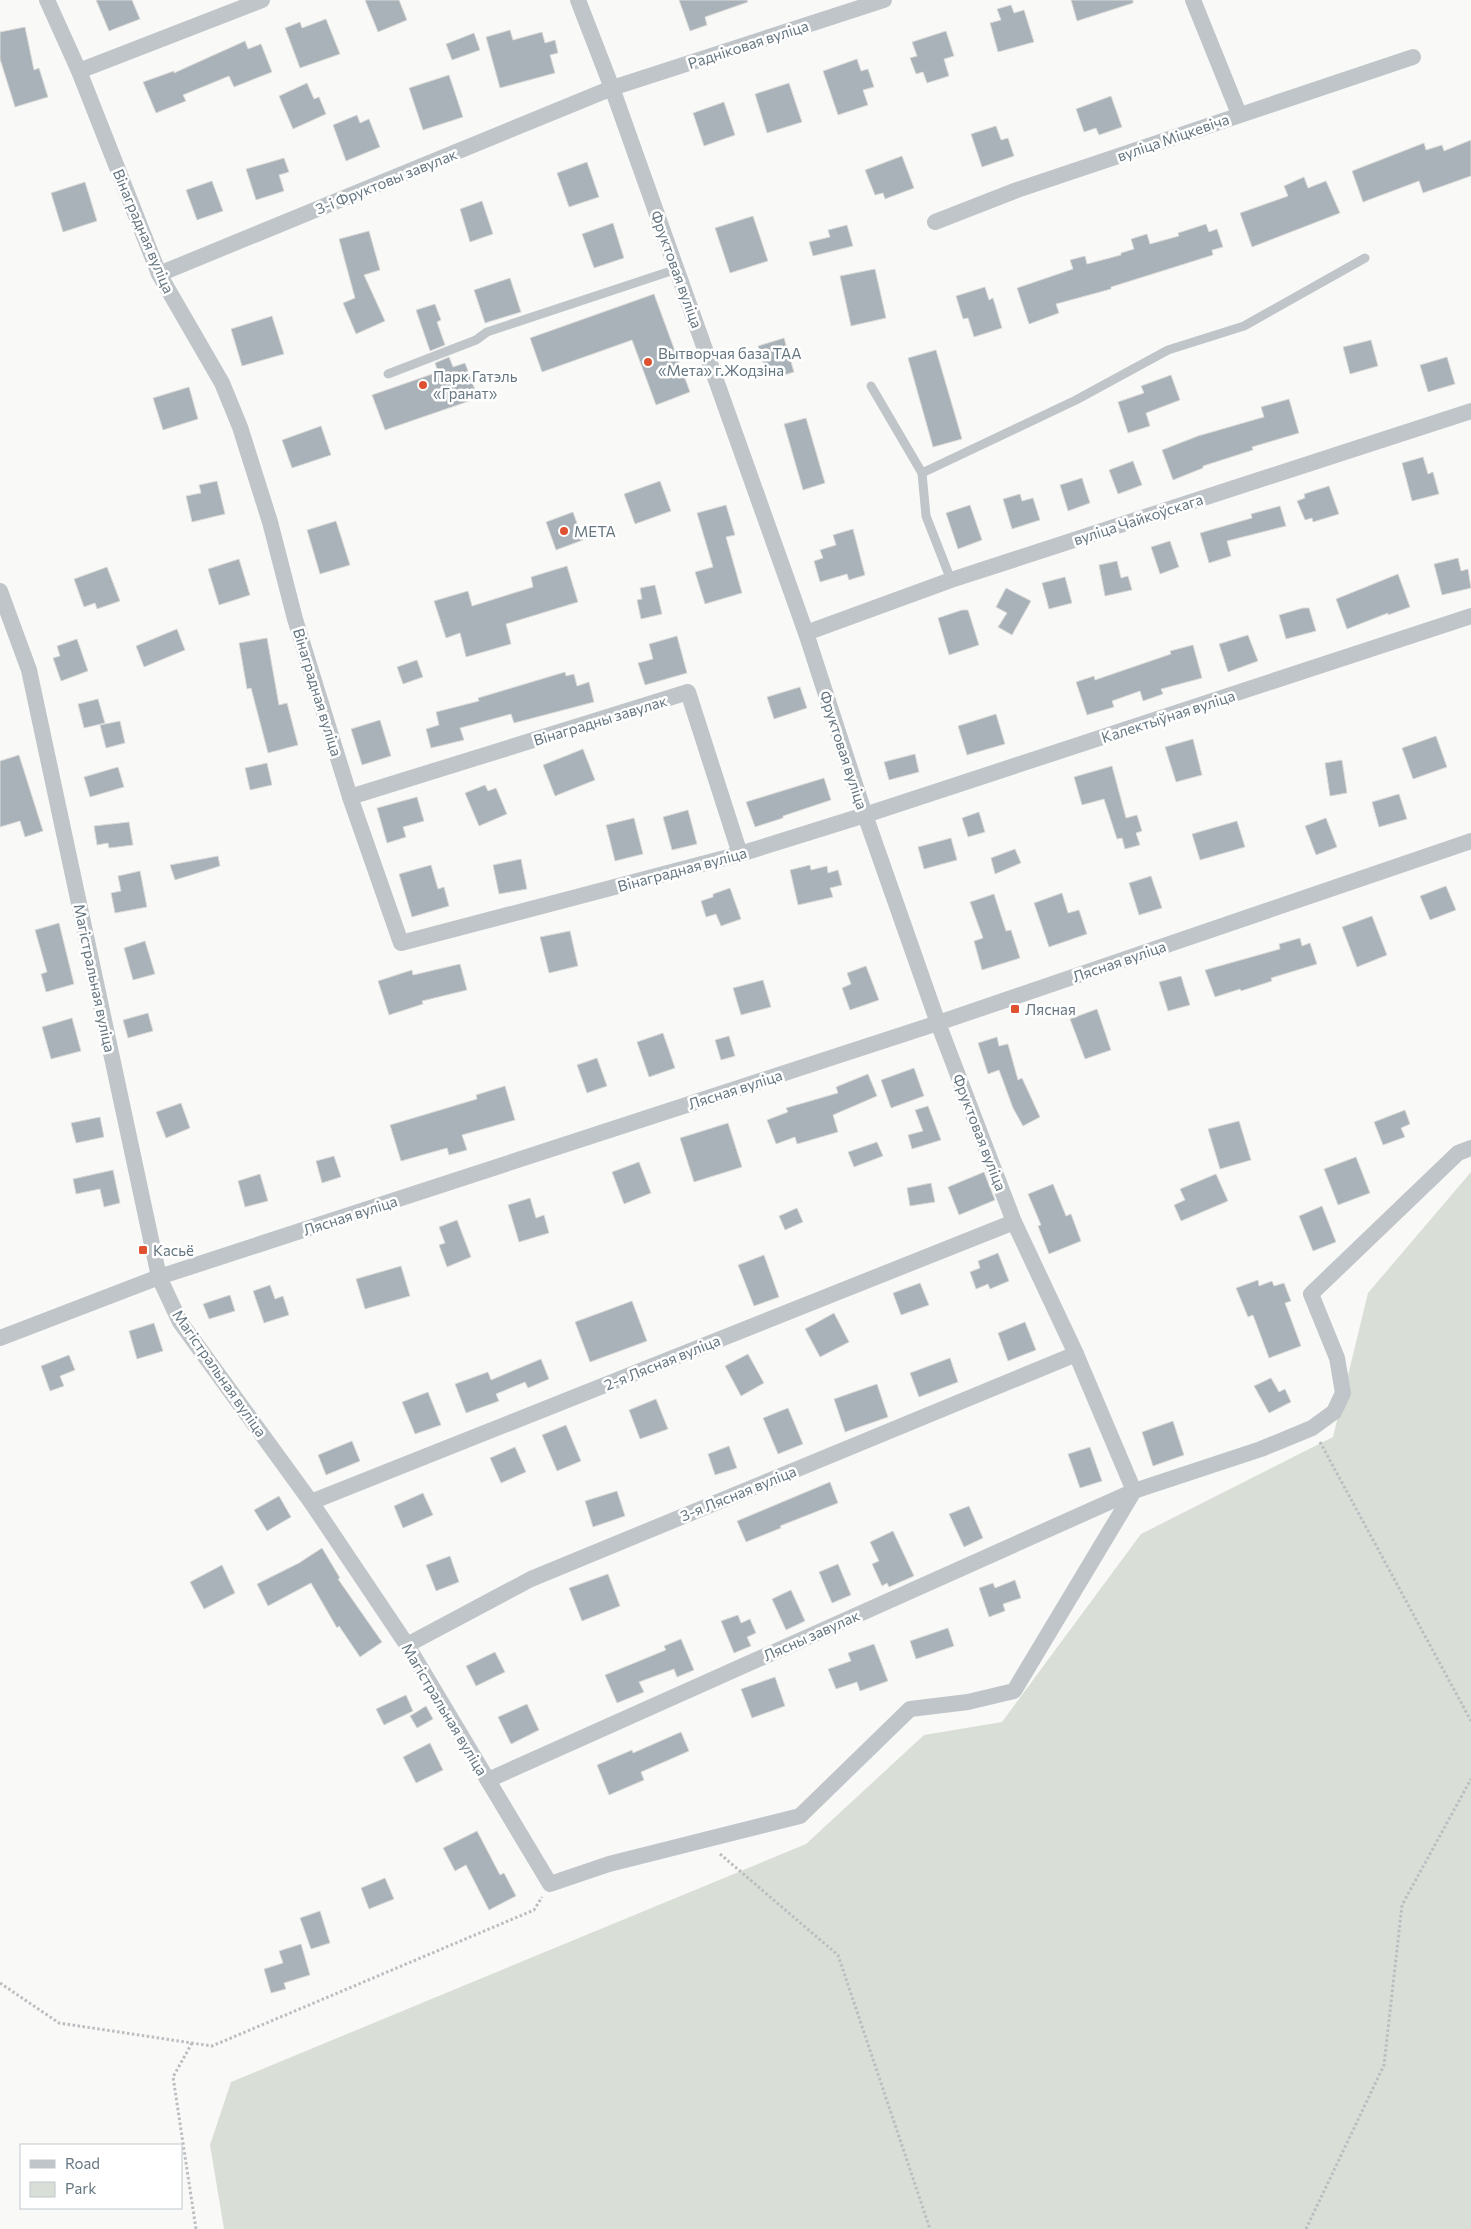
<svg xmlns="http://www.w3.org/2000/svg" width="1471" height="2229" font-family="Commissioner,sans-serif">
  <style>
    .green { fill: #d9ded6 }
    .building { fill: #a9b2b8; stroke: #dbdbd9 }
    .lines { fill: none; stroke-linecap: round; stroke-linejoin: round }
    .path { stroke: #bbbec1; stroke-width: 3; stroke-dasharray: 2.5 2.5; stroke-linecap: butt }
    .lane { stroke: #c0c5c9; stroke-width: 9 }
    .street { stroke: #c0c5c9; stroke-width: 16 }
    .poi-dot { fill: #df5131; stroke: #fff; stroke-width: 2 }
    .labels { text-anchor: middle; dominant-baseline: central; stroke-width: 5; stroke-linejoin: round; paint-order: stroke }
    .street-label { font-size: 15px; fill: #657681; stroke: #fff }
    .poi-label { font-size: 15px; fill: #657681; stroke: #fff; text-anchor: start }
  </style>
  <rect width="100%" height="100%" fill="#f9f9f7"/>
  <polygon class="green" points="1471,1172 1471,2229 224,2229 210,2145 231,2082 806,1844 924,1735 1002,1722 1141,1534 1333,1437 1368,1293"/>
  <g class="building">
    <polygon points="96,0 132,0 140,19 109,31"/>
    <polygon points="365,0 399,0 407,20 378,32"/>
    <polygon points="679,0 747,0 748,2 705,17 707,25 690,31"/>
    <polygon points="1071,0 1133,0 1133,3 1077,21"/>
    <polygon points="1011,5 1014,13 1024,10 1034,42 998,52 990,23 1001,20 997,9"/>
    <polygon points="326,19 340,54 300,68 285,28 300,22 302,28"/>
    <polygon points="25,27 34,70 39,68 48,97 15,107 0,59 0,32"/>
    <polygon points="510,30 513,40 542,32 545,43 555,40 558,53 550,55 555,73 500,88 486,37"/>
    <polygon points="946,31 954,56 944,59 949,76 927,83 923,72 916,74 910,58 917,56 912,42"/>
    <polygon points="474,33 480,50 452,60 446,44"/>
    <polygon points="245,41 248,49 261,44 272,72 234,87 229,76 183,95 186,101 156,113 143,82 174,71 174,73"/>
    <polygon points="857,59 861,71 868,69 874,87 863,90 868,105 838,115 823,71"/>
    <polygon points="449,75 463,117 423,130 409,88"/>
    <polygon points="307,83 314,99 319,97 326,114 293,129 279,96"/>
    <polygon points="789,83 802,122 767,133 755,94"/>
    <polygon points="1111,96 1122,127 1099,135 1096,128 1084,132 1076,109"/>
    <polygon points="724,102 735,135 704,146 693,113"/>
    <polygon points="357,115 360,123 369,119 380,147 346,161 333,125"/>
    <polygon points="996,126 1001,140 1008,138 1014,156 982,167 971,134"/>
    <polygon points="1471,140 1471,176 1423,193 1419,181 1363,202 1352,171 1424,143 1426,150 1442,145 1444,151"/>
    <polygon points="902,156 914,188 885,199 883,193 875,195 865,170"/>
    <polygon points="284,158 289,172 279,175 284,191 256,200 246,169"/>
    <polygon points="587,162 599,197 569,207 557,173"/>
    <polygon points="1304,177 1308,188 1326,181 1340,213 1252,247 1240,213 1288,196 1284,186"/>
    <polygon points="212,181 223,211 197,220 186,190"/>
    <polygon points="85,182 97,221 63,232 51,193"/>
    <polygon points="482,201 493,234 470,242 460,209"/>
    <polygon points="753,216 768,261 730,273 715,228"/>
    <polygon points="613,223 624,258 594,268 582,234"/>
    <polygon points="1206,224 1209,232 1217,229 1223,247 1212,250 1213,255 1111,287 1111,289 1056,304 1059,313 1029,324 1017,288 1073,269 1070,260 1085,256 1087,264 1121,255 1121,253 1134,249 1131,239 1147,234 1150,244 1179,236 1178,233"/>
    <polygon points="847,225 853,246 813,256 809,242 830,237 828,230"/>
    <polygon points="369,231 380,270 364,275 385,321 356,334 343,303 355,298 339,239"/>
    <polygon points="875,269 886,318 851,326 840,276"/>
    <polygon points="510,278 521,312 485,323 474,290"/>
    <polygon points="985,287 989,300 993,298 1002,328 974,337 968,318 963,319 956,296"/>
    <polygon points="654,294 690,392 656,405 632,340 542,372 530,338"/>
    <polygon points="435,304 441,320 437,322 445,345 430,351 416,310"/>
    <polygon points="272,316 284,354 242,366 231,329"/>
    <polygon points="784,338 794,372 778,377 776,372 767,375 758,346"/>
    <polygon points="1371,340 1378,366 1350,374 1343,347"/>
    <polygon points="936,350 962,439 933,447 908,358"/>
    <polygon points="449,357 453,367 465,363 478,398 385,430 372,395 438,372 435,363"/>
    <polygon points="1447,357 1455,384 1428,392 1420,365"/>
    <polygon points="1171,375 1180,400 1146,413 1150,426 1128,433 1118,402 1144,393 1141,386"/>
    <polygon points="189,387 198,419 163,430 153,398"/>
    <polygon points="1289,399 1299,433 1252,447 1253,450 1203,466 1203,468 1173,480 1162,450 1198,436 1264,417 1261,407"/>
    <polygon points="806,418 825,483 803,490 784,424"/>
    <polygon points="321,426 331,455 292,468 282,440"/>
    <polygon points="1423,457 1428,474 1433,472 1439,494 1412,501 1402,463"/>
    <polygon points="1133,461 1142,485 1118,494 1109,470"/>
    <polygon points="1082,478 1090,503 1068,511 1060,485"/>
    <polygon points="217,481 225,514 192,522 186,496 201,493 199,485"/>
    <polygon points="660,481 671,511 635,524 624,494"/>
    <polygon points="1329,486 1339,514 1313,522 1312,518 1305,520 1297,501 1305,498 1304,494"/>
    <polygon points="1020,494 1022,501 1033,498 1040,520 1012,529 1003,499"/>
    <polygon points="726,505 735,535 726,537 742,593 705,604 695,572 713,567 697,513"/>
    <polygon points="970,505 982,540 958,549 946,513"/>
    <polygon points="1280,506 1286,526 1227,541 1231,556 1209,563 1200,533 1252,518 1251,514"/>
    <polygon points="573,512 583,540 556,550 546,522"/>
    <polygon points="336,521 350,565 320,574 307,530"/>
    <polygon points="853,529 865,575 849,580 847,574 820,582 814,561 823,558 820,550 836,545 833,535"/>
    <polygon points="1170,541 1179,567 1160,574 1151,547"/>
    <polygon points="1458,558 1461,571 1468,569 1471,588 1442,595 1434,564"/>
    <polygon points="239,559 250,595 219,605 208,569"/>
    <polygon points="1117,561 1121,578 1128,576 1132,590 1105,596 1099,565"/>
    <polygon points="567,566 578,602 506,624 511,644 466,657 460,633 446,638 434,601 468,591 472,606 533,587 531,577"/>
    <polygon points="107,567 120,601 97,609 95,603 84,607 74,579"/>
    <polygon points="1398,574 1410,607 1388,615 1388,613 1347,629 1336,599"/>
    <polygon points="1065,577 1072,603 1049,609 1042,583"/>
    <polygon points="655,585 662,614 641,619 637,600 642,599 640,588"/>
    <polygon points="1006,588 1031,601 1012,635 998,627 1007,613 996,607"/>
    <polygon points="1303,608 1309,608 1316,631 1286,639 1279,615"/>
    <polygon points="962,610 968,610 979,645 949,655 938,618"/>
    <polygon points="177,629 185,650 144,667 136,646"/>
    <polygon points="1248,635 1258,661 1228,672 1219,644"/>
    <polygon points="677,636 687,673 645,685 638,663 653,659 649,644"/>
    <polygon points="267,638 279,705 287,703 298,745 268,753 251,688 247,689 239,643"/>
    <polygon points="77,639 88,671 61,681 53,658 60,656 57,646"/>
    <polygon points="1193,645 1202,678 1161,689 1163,694 1143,701 1140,691 1112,701 1114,707 1087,715 1076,682 1094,676 1095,680 1171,654 1170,651"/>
    <polygon points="417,660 423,677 403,684 397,667"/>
    <polygon points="565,672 566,676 574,674 577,686 589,682 594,702 514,723 511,714 460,728 464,740 431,748 426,729 439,725 436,712 479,701 478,698"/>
    <polygon points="800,687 807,708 774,719 767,697"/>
    <polygon points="98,699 105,723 84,728 78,704"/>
    <polygon points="996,714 1005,744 967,755 958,726"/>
    <polygon points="380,720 391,756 362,765 351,729"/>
    <polygon points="120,721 125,743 106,748 100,725"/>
    <polygon points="1436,736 1447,767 1413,779 1402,748"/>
    <polygon points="1193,739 1202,775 1176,782 1165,747"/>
    <polygon points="583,749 595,780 555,796 543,765"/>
    <polygon points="915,754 919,772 889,780 884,762"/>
    <polygon points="19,755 43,831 25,837 20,821 0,827 0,761"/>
    <polygon points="1342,760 1347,793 1330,796 1325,763"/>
    <polygon points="267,763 272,785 250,790 245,768"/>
    <polygon points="1112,766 1126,818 1137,815 1142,831 1136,833 1140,845 1125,849 1122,838 1117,839 1104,799 1082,805 1074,777"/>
    <polygon points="118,767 124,787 90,797 84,777"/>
    <polygon points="824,778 831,800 783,816 783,818 755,827 746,802"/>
    <polygon points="485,785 488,791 496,788 507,814 479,826 465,793"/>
    <polygon points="1399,794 1407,819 1379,827 1372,802"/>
    <polygon points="417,797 424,821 403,827 406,837 387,843 377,808"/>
    <polygon points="688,810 697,844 672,850 663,817"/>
    <polygon points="979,812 985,832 968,837 962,818"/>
    <polygon points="634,818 643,854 615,861 606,825"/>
    <polygon points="1326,818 1337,847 1316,855 1305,826"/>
    <polygon points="1237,821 1245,847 1200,860 1192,834"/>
    <polygon points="129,822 133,845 109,848 108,843 97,845 94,826"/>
    <polygon points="951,838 957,860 924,869 918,847"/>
    <polygon points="1015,849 1021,863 995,874 991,858"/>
    <polygon points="218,856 220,866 175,880 170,865"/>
    <polygon points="521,859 527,889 499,894 493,865"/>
    <polygon points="431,865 438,889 444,887 449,906 412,917 399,874"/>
    <polygon points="810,865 811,870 827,866 828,873 838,870 842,885 830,888 833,897 798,905 790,870"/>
    <polygon points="140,871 147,907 115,913 111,893 121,891 118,876"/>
    <polygon points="1151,876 1162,908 1139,915 1129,883"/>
    <polygon points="1446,886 1456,910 1430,920 1420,896"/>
    <polygon points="730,888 741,919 721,926 716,914 706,917 701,901 713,897 713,894"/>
    <polygon points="1062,893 1068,913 1079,910 1087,934 1049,947 1034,903"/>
    <polygon points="994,894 1006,931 1011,930 1020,958 982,970 974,941 983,938 970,902"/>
    <polygon points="1372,916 1387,955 1357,967 1342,927"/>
    <polygon points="59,923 74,984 46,992 41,974 47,972 35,930"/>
    <polygon points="570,931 578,966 549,973 540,937"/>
    <polygon points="1300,938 1302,946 1310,943 1317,964 1271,978 1272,981 1241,991 1240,989 1215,997 1205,970 1280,949 1279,944"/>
    <polygon points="145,941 155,974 133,980 124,948"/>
    <polygon points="460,964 467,990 422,1001 423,1004 389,1015 378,981 412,970 413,975"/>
    <polygon points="866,966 879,1000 850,1010 842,988 851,984 847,973"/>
    <polygon points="1181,976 1190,1005 1168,1011 1159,982"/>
    <polygon points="763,980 771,1007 741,1015 733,988"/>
    <polygon points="1097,1009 1111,1050 1085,1059 1070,1019"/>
    <polygon points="148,1013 153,1031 128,1038 123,1020"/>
    <polygon points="72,1018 81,1051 51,1059 42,1027"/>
    <polygon points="663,1033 675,1068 649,1077 637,1042"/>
    <polygon points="729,1036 735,1056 721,1060 715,1040"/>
    <polygon points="997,1037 999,1046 1008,1044 1018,1080 1022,1078 1040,1117 1023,1126 1013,1108 999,1070 988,1074 978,1043"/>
    <polygon points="597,1058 607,1086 587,1093 577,1065"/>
    <polygon points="914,1068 924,1096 891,1108 881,1080"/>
    <polygon points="868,1074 877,1096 833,1115 838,1132 797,1144 795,1137 776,1144 767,1120 788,1112 786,1108 838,1093 836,1087"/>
    <polygon points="505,1086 515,1120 462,1135 467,1150 449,1155 447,1148 401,1161 390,1125 477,1099 476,1095"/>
    <polygon points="181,1103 190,1128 166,1138 156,1112"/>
    <polygon points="928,1106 941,1140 912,1149 908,1135 923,1131 915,1110"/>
    <polygon points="1405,1110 1410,1124 1401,1128 1405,1137 1383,1145 1374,1122"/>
    <polygon points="100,1117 104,1137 76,1143 71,1123"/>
    <polygon points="1239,1121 1251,1160 1220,1169 1208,1129"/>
    <polygon points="728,1123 742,1167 694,1182 680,1138"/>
    <polygon points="877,1142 883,1156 854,1167 848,1152"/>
    <polygon points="334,1156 341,1177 322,1183 316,1161"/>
    <polygon points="1356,1157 1370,1193 1338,1205 1324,1169"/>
    <polygon points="639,1162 651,1193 624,1204 612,1172"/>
    <polygon points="113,1170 120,1203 104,1207 100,1189 76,1194 73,1179"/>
    <polygon points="984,1172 995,1200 959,1215 948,1187"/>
    <polygon points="260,1174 268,1201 245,1207 238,1181"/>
    <polygon points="1216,1174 1228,1201 1181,1221 1174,1205 1185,1200 1180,1189"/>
    <polygon points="931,1183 935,1202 910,1206 907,1188"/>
    <polygon points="1053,1184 1066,1216 1071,1214 1081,1241 1049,1254 1038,1226 1041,1225 1028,1194"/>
    <polygon points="530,1198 536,1218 544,1215 549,1233 519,1242 508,1205"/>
    <polygon points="1322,1206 1336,1242 1313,1251 1299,1216"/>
    <polygon points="797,1208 803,1222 785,1230 779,1216"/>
    <polygon points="457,1220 471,1257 447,1267 439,1245 445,1243 439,1227"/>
    <polygon points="998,1253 1009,1281 990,1289 988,1284 976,1289 970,1272 980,1268 978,1261"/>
    <polygon points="764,1255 779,1297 754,1306 738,1265"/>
    <polygon points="401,1266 410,1296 365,1309 356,1279"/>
    <polygon points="1258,1280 1259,1286 1272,1281 1274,1286 1284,1283 1291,1301 1285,1303 1301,1346 1269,1358 1253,1315 1248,1317 1236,1288"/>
    <polygon points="920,1283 929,1305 901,1315 893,1293"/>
    <polygon points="270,1285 275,1299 283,1296 289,1315 264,1323 253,1291"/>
    <polygon points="230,1295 235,1311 209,1319 203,1304"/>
    <polygon points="632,1301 647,1341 590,1362 575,1322"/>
    <polygon points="834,1313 849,1342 820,1357 805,1329"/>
    <polygon points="1025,1322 1036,1350 1008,1361 998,1333"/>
    <polygon points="154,1323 163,1351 137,1359 129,1331"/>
    <polygon points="748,1354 764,1383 741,1396 725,1366"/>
    <polygon points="69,1355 75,1370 60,1376 64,1386 50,1391 41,1366"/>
    <polygon points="950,1358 958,1382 919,1397 910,1373"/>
    <polygon points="541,1359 549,1379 528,1388 525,1382 496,1394 499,1401 466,1413 455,1384 488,1372 491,1380"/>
    <polygon points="1271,1378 1279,1392 1285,1389 1291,1402 1269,1413 1254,1386"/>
    <polygon points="877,1384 888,1417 845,1432 834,1399"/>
    <polygon points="428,1392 441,1425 415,1434 402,1402"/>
    <polygon points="656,1399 668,1429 640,1439 629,1410"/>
    <polygon points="788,1408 803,1444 778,1454 763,1418"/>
    <polygon points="1173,1421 1184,1455 1153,1466 1142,1432"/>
    <polygon points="566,1425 581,1461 557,1471 542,1435"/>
    <polygon points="352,1441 360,1461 326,1475 318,1455"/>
    <polygon points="729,1446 737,1468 715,1475 708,1454"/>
    <polygon points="515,1447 526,1472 501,1483 490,1458"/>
    <polygon points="1090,1447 1102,1481 1080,1488 1068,1454"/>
    <polygon points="830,1482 838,1503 780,1526 781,1528 746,1542 737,1521"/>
    <polygon points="617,1491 625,1516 593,1527 585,1501"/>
    <polygon points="423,1493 433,1515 403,1528 394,1506"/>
    <polygon points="279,1496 291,1517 267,1531 254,1510"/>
    <polygon points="969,1506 983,1538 964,1547 949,1514"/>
    <polygon points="893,1531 914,1576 889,1587 887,1583 882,1586 872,1564 879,1561 870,1542"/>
    <polygon points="322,1548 340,1578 338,1579 382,1642 360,1657 339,1626 337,1628 311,1583 268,1606 257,1584 299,1563"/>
    <polygon points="450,1556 459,1582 436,1591 426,1565"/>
    <polygon points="838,1564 851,1595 832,1603 819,1572"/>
    <polygon points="222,1565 235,1593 204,1609 190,1582"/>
    <polygon points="608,1574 620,1606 582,1621 569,1588"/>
    <polygon points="1015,1580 1021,1598 1003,1604 1005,1611 989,1617 979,1588 993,1583 995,1588"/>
    <polygon points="791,1590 805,1621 786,1630 772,1599"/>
    <polygon points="738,1615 741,1623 750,1619 756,1633 747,1637 751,1646 734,1653 721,1621"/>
    <polygon points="948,1628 954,1646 916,1659 910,1641"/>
    <polygon points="681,1639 694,1670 677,1677 674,1669 639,1682 644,1692 617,1703 605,1675 666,1650 664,1646"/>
    <polygon points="874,1644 888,1681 860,1691 857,1682 836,1689 828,1669 851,1661 848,1653"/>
    <polygon points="495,1652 505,1672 476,1686 466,1666"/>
    <polygon points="775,1677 785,1706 752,1718 741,1689"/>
    <polygon points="406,1695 413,1711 384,1725 376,1709"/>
    <polygon points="527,1704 539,1730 511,1744 498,1717"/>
    <polygon points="426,1706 433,1719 417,1728 410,1716"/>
    <polygon points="681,1732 689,1751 641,1772 644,1780 609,1795 597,1765 632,1750 633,1753"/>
    <polygon points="430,1743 443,1770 416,1783 403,1757"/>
    <polygon points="477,1831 500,1875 504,1873 516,1896 489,1910 466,1865 455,1871 443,1848"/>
    <polygon points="385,1878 394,1899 369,1909 361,1888"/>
    <polygon points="320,1911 330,1943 311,1949 300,1918"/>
    <polygon points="301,1944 310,1975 284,1983 286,1989 271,1993 264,1969 283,1963 279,1951"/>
  </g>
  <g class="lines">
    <g class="path">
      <polyline points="1320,1442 1471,1721"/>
      <polyline points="720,1854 838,1955 930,2229"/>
      <polyline points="0,1983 59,2023 212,2046 534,1910 542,1897"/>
      <polyline points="192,2043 173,2077 196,2229"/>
      <polyline points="1306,2229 1384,2065 1402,1905 1471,1779"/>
    </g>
    <g class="lane">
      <polyline points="388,374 476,340 487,332 677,269"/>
      <polyline points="871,386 922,473 926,516 951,580"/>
      <polyline points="922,473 1076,400 1168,350 1244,326 1365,258"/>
    </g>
    <g class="street">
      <polyline points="47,0 79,71 159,274 222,383 240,427 270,522 295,619 350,797 401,943 740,854 865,815 1471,616"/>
      <polyline points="578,0 612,88 806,633 865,815 938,1023 1014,1222 1076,1354 1134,1491"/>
      <polyline points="1193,0 1239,114"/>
      <polyline points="79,71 262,0"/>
      <polyline points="935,222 1017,190 1413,57"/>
      <polyline points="159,274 612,88 884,0"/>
      <polyline points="0,591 29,670 159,1277 180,1322 311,1502 407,1645 550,1884 609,1864 800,1816 910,1709 968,1702 1014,1691 1134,1491"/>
      <polyline points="806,633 951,580 1471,411"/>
      <polyline points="350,797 688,692 740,854"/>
      <polyline points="0,1338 159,1277 938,1023 1471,841"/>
      <polyline points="311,1502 1014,1222"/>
      <polyline points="407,1645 531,1579 1076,1354"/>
      <polyline points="488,1780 1134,1491 1261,1449 1312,1428 1334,1412 1343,1393 1337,1358 1311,1294 1458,1153 1471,1148"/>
    </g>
  </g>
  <g class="poi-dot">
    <circle cx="648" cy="362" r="5"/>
    <circle cx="423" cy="385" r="5"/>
    <circle cx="564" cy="531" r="5"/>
    <rect x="1010" y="1004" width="10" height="10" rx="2.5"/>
    <rect x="138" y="1245" width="10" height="10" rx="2.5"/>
  </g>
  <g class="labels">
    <g class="street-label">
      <text transform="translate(748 44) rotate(-18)">Радніковая вуліца</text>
      <text transform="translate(1173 137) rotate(-19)">вуліца Міцкевіча</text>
      <text transform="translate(386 181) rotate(-22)">3-і Фруктовы завулак</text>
      <text transform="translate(144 231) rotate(67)">Вінаградная вуліца</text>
      <text transform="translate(677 269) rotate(70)">Фруктовая вуліца</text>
      <text transform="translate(1138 519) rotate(-18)">вуліца Чайкоўскага</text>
      <text transform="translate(318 692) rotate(73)">Вінаградная вуліца</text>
      <text transform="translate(1168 716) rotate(-18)">Калектыўная вуліца</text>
      <text transform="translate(600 720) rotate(-17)">Вінаградны завулак</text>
      <text transform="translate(844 750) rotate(72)">Фруктовая вуліца</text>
      <text transform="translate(682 869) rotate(-15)">Вінаградная вуліца</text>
      <text transform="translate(1119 961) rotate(-19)">Лясная вуліца</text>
      <text transform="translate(95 978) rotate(78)">Магістральная вуліца</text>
      <text transform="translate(735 1089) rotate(-18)">Лясная вуліца</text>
      <text transform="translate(980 1132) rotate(69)">Фруктовая вуліца</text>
      <text transform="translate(350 1215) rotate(-18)">Лясная вуліца</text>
      <text transform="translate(662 1362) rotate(-22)">2-я Лясная вуліца</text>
      <text transform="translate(220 1373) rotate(55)">Магістральная вуліца</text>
      <text transform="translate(738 1493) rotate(-22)">3-я Лясная вуліца</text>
      <text transform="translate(811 1635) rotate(-24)">Лясны завулак</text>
      <text transform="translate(445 1709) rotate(59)">Магістральная вуліца</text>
    </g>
    <g class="poi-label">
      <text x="658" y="353">Вытворчая база ТАА<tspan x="658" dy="17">«Мета» г.Жодзіна</tspan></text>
      <text x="433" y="376">Парк Гатэль<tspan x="433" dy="17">«Гранат»</tspan></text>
      <text x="574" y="531">МЕТА</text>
      <text x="1025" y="1009">Лясная</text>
      <text x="153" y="1250">Касьё</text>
    </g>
  </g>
  <rect x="20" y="2144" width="162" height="65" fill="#ffffff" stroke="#c1c8cd"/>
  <rect x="30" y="2160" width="25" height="8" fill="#c0c5c9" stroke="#c1c8cd"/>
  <text x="65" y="2169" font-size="15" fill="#657681">Road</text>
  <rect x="30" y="2182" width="25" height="15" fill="#d9ded6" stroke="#c1c8cd"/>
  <text x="65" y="2194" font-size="15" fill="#657681">Park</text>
</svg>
